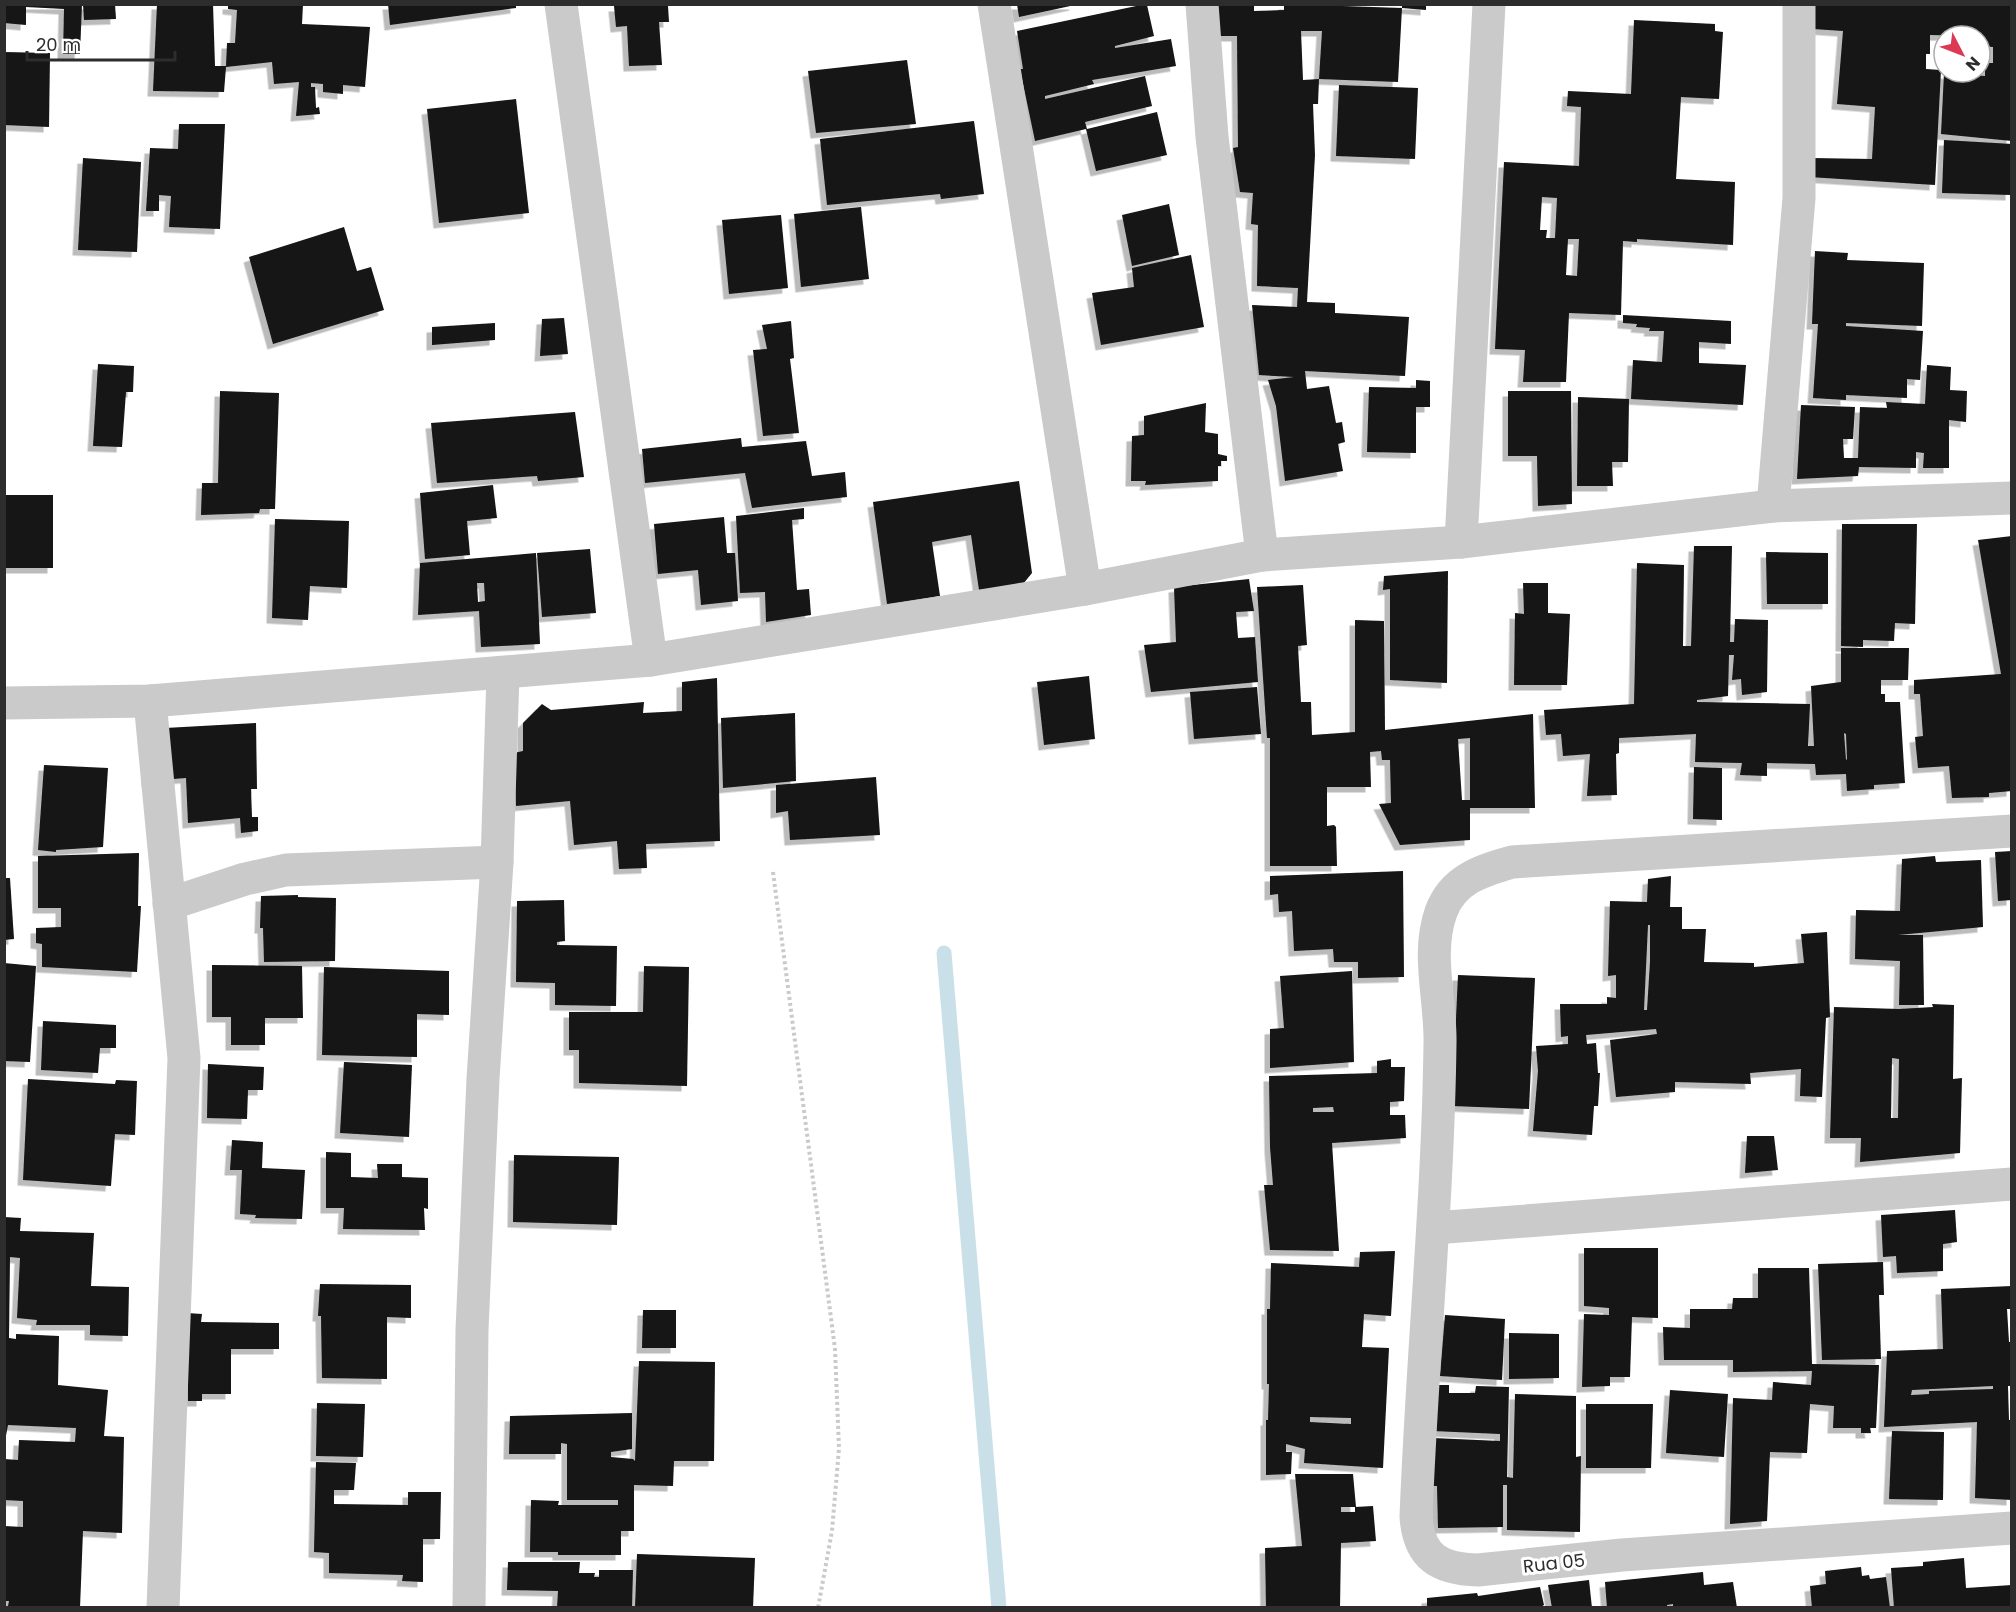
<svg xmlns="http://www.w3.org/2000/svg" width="2016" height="1612" font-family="Poppins,sans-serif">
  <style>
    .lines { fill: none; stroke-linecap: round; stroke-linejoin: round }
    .stream { stroke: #c9e0e9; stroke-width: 15 }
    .building { fill: #141414; fill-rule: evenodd; filter: url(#shadow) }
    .path { stroke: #cacaca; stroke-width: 4; stroke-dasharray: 3 3; stroke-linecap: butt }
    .minor { stroke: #cacaca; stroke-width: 33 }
    .labels { text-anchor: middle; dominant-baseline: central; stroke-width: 6; stroke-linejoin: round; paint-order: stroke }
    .street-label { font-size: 18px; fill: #2d2d2d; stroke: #fff }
  </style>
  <defs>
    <filter id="shadow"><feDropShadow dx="-5.5" dy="5.5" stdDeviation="0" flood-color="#0004"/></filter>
  </defs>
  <rect width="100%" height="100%" fill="#fff"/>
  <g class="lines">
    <polyline class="stream" points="944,953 999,1608"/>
  </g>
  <g class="building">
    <polygon points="4,4 82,4 80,54 63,54 64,9 26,7 26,25 4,23"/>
    <polygon points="83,4 115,4 116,19 84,20"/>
    <polygon points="157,4 213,4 215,66 226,66 227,43 235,43 237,10 228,9 228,4 303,4 302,24 370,27 365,87 343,85 343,94 323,92 323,84 311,83 311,87 315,87 316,108 319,107 320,114 296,116 299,82 274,84 272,62 226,67 224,92 153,91"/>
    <polygon points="388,4 516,4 516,8 390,25"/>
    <polygon points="1017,4 1075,4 1075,5 1019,17"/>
    <polygon points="1212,4 1254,4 1254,11 1284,10 1284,4 1402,8 1402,4 1426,4 1426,10 1402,8 1398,82 1319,79 1322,31 1301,31 1303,80 1319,79 1318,104 1313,104 1315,155 1307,302 1335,303 1335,313 1409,317 1405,376 1305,371 1307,389 1329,386 1336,423 1342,422 1345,442 1338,444 1343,471 1285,481 1276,406 1268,380 1294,377 1259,375 1252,305 1297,307 1298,288 1257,286 1258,225 1251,224 1253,193 1240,192 1233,148 1238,147 1237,36 1217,36"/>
    <polygon points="1814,4 2012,4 2012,141 1941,134 1944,73 1985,76 1985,63 1993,63 1993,47 1980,46 1980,36 1930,35 1930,54 1926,54 1926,69 1941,70 1935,185 1809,177 1810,158 1872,159 1875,107 1837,104 1843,31 1813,29"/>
    <polygon points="1141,5 1147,5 1154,36 1115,46 1115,48 1171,39 1176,66 1092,80 1094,84 1045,96 1045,99 1145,76 1152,106 1085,122 1087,129 1157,112 1167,155 1096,171 1086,129 1035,141 1020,69 1023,69 1017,31"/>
    <polygon points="614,6 668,6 669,22 659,22 662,65 629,66 627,26 616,27"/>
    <path d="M 1634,20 L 1715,24 L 1715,31 L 1723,32 L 1719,99 L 1681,97 L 1676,179 L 1735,182 L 1733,245 L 1637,239 L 1637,242 L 1623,241 L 1621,315 L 1569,313 L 1566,382 L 1523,382 L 1525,350 L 1495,349 L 1504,162 L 1579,166 L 1581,107 L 1567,106 L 1568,91 L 1631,94 ZM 1542,197 L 1557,198 L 1555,238 L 1546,238 L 1547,230 L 1540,230 ZM 1568,239 L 1579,239 L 1577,276 L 1566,275 Z"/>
    <polygon points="4,52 50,53 49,127 4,125"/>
    <polygon points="907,60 916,124 816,133 808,71"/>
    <polygon points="1339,85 1418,88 1415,159 1336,156"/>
    <polygon points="516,99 529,213 439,223 427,109"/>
    <polygon points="974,121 984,194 941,199 940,194 827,205 820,139"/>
    <polygon points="179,124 225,124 220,229 169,227 171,196 159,195 159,211 146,211 150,148 178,149"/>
    <polygon points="1944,140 2012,144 2011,195 1942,193"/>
    <polygon points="83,158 141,162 137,252 78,250"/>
    <polygon points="1169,204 1179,255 1132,266 1122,215"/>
    <polygon points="861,207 869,279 801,287 794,214"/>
    <polygon points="781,215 788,288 729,294 722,220"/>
    <polygon points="344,227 357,271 371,267 384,310 273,344 249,257"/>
    <polygon points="1815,251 1848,253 1847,260 1924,263 1922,326 1846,323 1846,326 1923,331 1920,380 1907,379 1907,398 1846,395 1846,400 1813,398 1818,324 1812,324"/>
    <polygon points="1191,255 1204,327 1101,345 1092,293 1134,287 1132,268"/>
    <polygon points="1623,315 1731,321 1731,344 1699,342 1699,363 1746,365 1743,405 1631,399 1633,360 1662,362 1664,331 1649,331 1650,328 1636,327 1637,324 1623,323"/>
    <polygon points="564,318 568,354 540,356 542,319"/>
    <polygon points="791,321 794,358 790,359 799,433 763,436 753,350 767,349 762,325"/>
    <polygon points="495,323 495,340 432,345 432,327"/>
    <polygon points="98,364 134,366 133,392 126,392 122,447 93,446"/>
    <polygon points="1927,365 1951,367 1950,390 1967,391 1966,422 1949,420 1949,468 1923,468 1924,453 1916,452 1916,468 1859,467 1858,476 1797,479 1801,405 1855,407 1853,439 1843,439 1844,458 1858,458 1860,407 1887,408 1886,402 1925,404"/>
    <polygon points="1416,380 1430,381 1430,407 1416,407 1416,453 1367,452 1369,387 1416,388"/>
    <polygon points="220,391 279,393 275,509 260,509 259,513 201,515 202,483 218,483"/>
    <polygon points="1508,391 1571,391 1572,504 1538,506 1537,456 1508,456"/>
    <polygon points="1578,397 1629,399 1628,462 1612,462 1613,486 1577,486"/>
    <polygon points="1206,403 1205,432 1218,434 1218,454 1227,456 1227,461 1221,461 1221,466 1218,466 1218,481 1145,485 1146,481 1131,481 1132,436 1144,435 1144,416"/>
    <polygon points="575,412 584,477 538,481 537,476 437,483 431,423"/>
    <polygon points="741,438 742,447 806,441 812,476 845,472 847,497 752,508 745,473 645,483 642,449"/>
    <polygon points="1019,481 1032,573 1023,584 979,590 971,535 932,542 940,596 887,604 873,502"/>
    <polygon points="493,485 497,518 467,521 470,555 425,559 420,493"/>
    <rect x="4" y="495" width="49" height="73"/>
    <polygon points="804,508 804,519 792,520 797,590 809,589 811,615 766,622 765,592 740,593 736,516"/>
    <polygon points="724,517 727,553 735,553 738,601 701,605 698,570 658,574 654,524"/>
    <polygon points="275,519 349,521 347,588 310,586 308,620 272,618"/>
    <polygon points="1842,524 1917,524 1915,624 1895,623 1894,641 1863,640 1863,647 1841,646"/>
    <polygon points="2012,536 2012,791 1989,793 1989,797 1952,798 1949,766 1918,768 1915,737 1923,736 1920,694 1914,694 1914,680 2001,674 1978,540"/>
    <path d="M 1694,546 L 1732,546 L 1730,642 L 1734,642 L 1735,619 L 1768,620 L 1767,692 L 1742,695 L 1741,679 L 1732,680 L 1734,655 L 1729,655 L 1728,696 L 1697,700 L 1697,702 L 1810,704 L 1808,746 L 1814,746 L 1811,686 L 1841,682 L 1841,648 L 1909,648 L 1908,680 L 1881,680 L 1881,694 L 1885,694 L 1885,702 L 1900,702 L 1905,783 L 1874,785 L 1874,789 L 1847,791 L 1846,774 L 1816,775 L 1815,764 L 1767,763 L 1767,776 L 1740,775 L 1742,763 L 1695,762 L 1696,734 L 1619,738 L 1619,753 L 1616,754 L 1617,795 L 1587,796 L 1590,754 L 1563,756 L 1561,734 L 1546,735 L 1544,710 L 1634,704 L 1637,563 L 1684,565 L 1683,646 L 1691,646 ZM 1844,733 L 1846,734 L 1847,759 L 1846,760 Z"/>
    <polygon points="590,549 596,613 542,617 537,553"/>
    <polygon points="1766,552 1828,553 1828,604 1767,604"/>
    <path d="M 536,553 L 540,644 L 481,647 L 479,611 L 418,615 L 420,563 ZM 477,583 L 484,583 L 485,601 L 478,602 Z"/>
    <polygon points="1448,571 1447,683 1390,680 1390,589 1383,590 1384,576"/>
    <polygon points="1249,579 1254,611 1236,612 1238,638 1255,637 1258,682 1151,692 1144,645 1176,642 1174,587"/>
    <polygon points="1523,583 1548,583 1548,613 1570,614 1567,685 1514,685 1515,613 1524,614"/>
    <path d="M 1303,585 L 1307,645 L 1298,646 L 1301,702 L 1311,702 L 1312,735 L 1355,732 L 1355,620 L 1384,621 L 1385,730 L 1533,714 L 1535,808 L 1470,808 L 1470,840 L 1400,845 L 1379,804 L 1391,803 L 1390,760 L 1382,760 L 1381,751 L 1370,752 L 1371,787 L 1327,787 L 1327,826 L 1334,825 L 1336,827 L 1337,866 L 1270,866 L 1270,738 L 1267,738 L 1257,587 ZM 1470,738 L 1470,800 L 1462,800 L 1458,739 Z"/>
    <polygon points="1089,676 1095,739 1044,745 1037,682"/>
    <polygon points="717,678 720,841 646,844 647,868 619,869 617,841 574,845 570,801 516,806 514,753 523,751 523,723 542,704 551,710 644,702 643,713 682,711 682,682"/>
    <polygon points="1257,687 1261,734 1194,739 1190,692"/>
    <polygon points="795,713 796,781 723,788 721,718"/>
    <polygon points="256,723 257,789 251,789 252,817 258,817 258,831 241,833 240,818 188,823 186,778 147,781 147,729"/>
    <polygon points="44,765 108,768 103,847 56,850 56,852 38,850"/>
    <polygon points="1694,767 1722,768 1722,820 1693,819"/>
    <polygon points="876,777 880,835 790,840 788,811 776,813 776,785"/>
    <polygon points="2012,851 2012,900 1998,901 1995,852"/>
    <polygon points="139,853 138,906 141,906 137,972 42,967 42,944 36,943 36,928 61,927 61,908 38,908 38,856"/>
    <polygon points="1935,856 1936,862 1981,860 1983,927 1898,935 1923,935 1924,1005 1899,1005 1900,961 1855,959 1856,910 1900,911 1902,859"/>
    <polygon points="1403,871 1404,977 1358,978 1358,962 1334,962 1333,949 1294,951 1292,911 1279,912 1278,894 1270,895 1270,876"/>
    <path d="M 1671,876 L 1670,907 L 1682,907 L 1682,929 L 1706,929 L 1704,962 L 1754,963 L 1754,967 L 1804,963 L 1801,934 L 1827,932 L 1830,1017 L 1826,1018 L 1822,1097 L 1800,1096 L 1801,1069 L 1750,1073 L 1751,1084 L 1675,1082 L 1675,1092 L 1616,1097 L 1610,1040 L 1657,1034 L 1656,1029 L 1586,1035 L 1587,1044 L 1596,1043 L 1598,1073 L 1600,1073 L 1598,1106 L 1594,1106 L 1592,1135 L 1533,1131 L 1538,1071 L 1536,1046 L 1568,1044 L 1568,1036 L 1561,1037 L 1560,1004 L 1607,1004 L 1607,997 L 1616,998 L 1616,975 L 1608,976 L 1610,901 L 1647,902 L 1648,879 ZM 1648,925 L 1650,925 L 1650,962 L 1647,1010 L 1644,1010 Z"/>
    <polygon points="4,878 10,878 14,939 4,940"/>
    <polygon points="298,895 298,897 336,898 335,961 264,962 263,928 260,928 261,896"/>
    <polygon points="564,900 565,941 557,942 557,945 617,946 616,1006 555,1005 555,983 516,982 517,901"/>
    <polygon points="4,963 36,966 30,1062 4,1061"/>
    <polygon points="212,965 302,966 303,1018 265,1018 265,1045 231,1045 231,1017 212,1017"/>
    <polygon points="644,966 689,967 687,1086 579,1083 579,1050 569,1050 569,1012 643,1012"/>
    <polygon points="324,967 449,971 449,1015 417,1014 417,1057 322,1055"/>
    <polygon points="1352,971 1354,1062 1270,1068 1270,1029 1284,1028 1280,976"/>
    <polygon points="1458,975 1535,978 1529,1109 1452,1106"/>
    <path d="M 1932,1004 L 1954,1005 L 1953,1079 L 1962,1078 L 1960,1153 L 1860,1162 L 1861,1138 L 1830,1138 L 1834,1007 L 1899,1009 L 1933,1007 ZM 1892,1058 L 1899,1059 L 1898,1118 L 1891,1118 Z"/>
    <polygon points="43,1021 116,1025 116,1048 100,1048 98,1073 41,1070"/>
    <path d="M 1391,1059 L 1391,1067 L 1405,1067 L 1404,1101 L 1390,1102 L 1390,1115 L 1405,1115 L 1406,1138 L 1332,1143 L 1339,1251 L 1270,1250 L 1264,1185 L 1273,1185 L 1270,1147 L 1269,1076 L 1377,1073 L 1377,1061 ZM 1333,1107 L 1334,1112 L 1313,1112 L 1313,1108 Z"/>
    <polygon points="344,1062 412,1065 409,1137 340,1133"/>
    <polygon points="208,1064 264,1067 263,1090 248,1090 247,1119 207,1118"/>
    <polygon points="28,1079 115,1084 116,1080 137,1081 135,1135 115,1134 111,1186 23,1180"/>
    <polygon points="1747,1136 1774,1136 1778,1170 1745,1173"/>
    <polygon points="232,1140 263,1142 262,1168 305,1170 302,1219 255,1218 256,1215 240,1214 242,1170 230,1170"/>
    <polygon points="326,1152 351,1153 351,1177 378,1178 377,1164 402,1164 402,1177 428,1178 428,1209 424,1208 425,1230 343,1229 344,1208 326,1208"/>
    <polygon points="514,1155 619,1157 617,1225 513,1222"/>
    <polygon points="1955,1210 1957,1242 1943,1244 1943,1271 1897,1273 1896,1256 1883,1257 1881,1215"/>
    <polygon points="4,1217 21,1218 20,1231 94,1233 91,1286 129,1287 128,1336 90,1335 90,1325 36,1325 37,1320 17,1318 20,1258 10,1257 9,1338 16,1339 16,1334 59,1336 58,1385 108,1390 104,1436 124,1437 122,1533 83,1531 80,1608 8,1606 9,1601 4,1601 4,1526 23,1527 23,1501 4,1500 4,1459 18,1460 19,1440 75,1442 76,1428 8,1425 4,1446"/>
    <polygon points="1584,1248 1658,1248 1658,1318 1632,1317 1630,1377 1610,1377 1610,1386 1582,1387 1584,1314 1609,1315 1609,1308 1584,1306"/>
    <path d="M 1395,1251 L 1391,1316 L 1364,1314 L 1362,1347 L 1389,1348 L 1383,1468 L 1304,1463 L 1305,1449 L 1286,1444 L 1286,1452 L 1292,1452 L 1291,1474 L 1266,1475 L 1266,1420 L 1268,1420 L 1269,1384 L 1267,1384 L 1267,1309 L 1270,1309 L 1271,1263 L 1359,1267 L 1360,1252 ZM 1310,1417 L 1351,1418 L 1351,1424 L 1310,1422 Z"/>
    <polygon points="1883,1262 1884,1295 1879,1295 1881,1359 1822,1360 1818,1264"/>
    <polygon points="1758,1268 1809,1268 1812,1364 1879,1365 1876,1428 1870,1428 1871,1433 1861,1433 1861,1428 1833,1428 1834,1406 1810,1404 1807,1453 1770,1452 1767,1521 1730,1524 1733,1398 1772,1400 1773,1382 1811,1385 1812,1371 1733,1372 1733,1360 1664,1360 1663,1327 1690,1328 1690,1309 1732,1309 1733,1298 1758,1298"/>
    <polygon points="320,1284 411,1285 411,1318 387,1317 387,1379 322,1378 321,1316 318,1316"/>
    <path d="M 2012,1286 L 2012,1309 L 2007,1309 L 2009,1342 L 2012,1342 L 2012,1386 L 2008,1386 L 2009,1420 L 2012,1420 L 2012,1500 L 1975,1498 L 1977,1422 L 1884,1427 L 1887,1351 L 1943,1349 L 1941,1289 ZM 1993,1386 L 1993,1389 L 1929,1391 L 1929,1394 L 1911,1395 L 1912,1390 Z"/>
    <polygon points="643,1310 676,1310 676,1348 642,1348"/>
    <polygon points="187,1313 202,1314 201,1322 279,1323 279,1349 231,1349 231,1394 202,1394 202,1401 188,1401"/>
    <polygon points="1445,1315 1505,1319 1502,1380 1440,1376"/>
    <polygon points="1509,1333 1559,1334 1559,1378 1509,1379"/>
    <polygon points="639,1361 715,1362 714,1461 674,1461 673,1486 634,1485 634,1531 621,1531 621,1555 558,1555 558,1552 530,1552 531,1500 559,1501 558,1505 618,1505 618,1500 567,1500 567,1444 561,1443 561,1454 509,1454 510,1416 632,1413 632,1449 611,1452 611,1457 633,1459 635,1461"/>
    <polygon points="1434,1385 1449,1385 1449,1393 1475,1393 1476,1386 1509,1387 1507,1477 1513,1478 1515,1394 1576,1396 1576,1457 1581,1456 1580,1532 1507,1530 1507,1485 1503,1485 1503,1527 1438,1528 1437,1486 1431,1486 1433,1438 1500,1441 1500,1434 1433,1431"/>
    <polygon points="1670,1390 1728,1394 1724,1457 1666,1453"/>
    <polygon points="317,1403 365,1404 363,1457 316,1456"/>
    <polygon points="1586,1404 1653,1404 1651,1468 1586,1468"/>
    <polygon points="1892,1431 1944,1432 1943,1500 1889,1499"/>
    <polygon points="316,1462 356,1463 354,1490 334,1490 334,1504 408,1505 408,1492 441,1492 440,1539 423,1539 423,1582 402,1581 403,1575 329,1573 329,1553 314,1552"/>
    <polygon points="1295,1474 1353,1474 1356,1507 1341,1507 1341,1512 1355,1512 1355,1507 1373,1506 1376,1541 1341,1543 1340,1608 1266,1608 1265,1548 1302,1546"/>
    <polygon points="637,1554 755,1558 753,1608 635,1608"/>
    <polygon points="1964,1558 1966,1588 2012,1585 2012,1608 1894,1608 1891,1568 1923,1566 1923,1562"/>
    <polygon points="508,1562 580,1562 579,1573 595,1573 594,1577 599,1577 599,1570 633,1570 632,1608 557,1608 558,1591 507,1590"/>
    <polygon points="1861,1567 1862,1576 1869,1575 1870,1579 1886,1577 1890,1608 1812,1608 1810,1586 1826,1584 1825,1571"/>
    <polygon points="1703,1572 1704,1585 1733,1582 1737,1608 1673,1608 1673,1604 1667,1605 1667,1608 1607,1608 1605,1582"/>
    <polygon points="1589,1580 1592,1608 1552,1608 1548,1585"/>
    <polygon points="1540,1587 1544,1605 1539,1608 1427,1608 1427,1598 1477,1593 1478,1596"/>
  </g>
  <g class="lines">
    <polyline class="path" points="773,872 835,1349 839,1448 832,1531 818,1608"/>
    <g class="minor">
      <polyline points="561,4 651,660"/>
      <polyline points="994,4 1085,589"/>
      <polyline points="1202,4 1212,137 1262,555"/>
      <polyline points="1773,506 1799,198 1799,4"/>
      <polyline points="1461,542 1489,4"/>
      <polyline points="150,701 184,1058 163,1608"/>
      <polyline points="4,703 150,701 651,660 1085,589 1262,555 1461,542 1773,506 2012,498"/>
      <path d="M 2012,831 L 1512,862 C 1481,871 1453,879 1441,912 C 1426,954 1441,1000 1440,1043 C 1438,1201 1422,1359 1416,1517 C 1419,1557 1439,1569 1478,1570 L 1622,1555 L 2012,1528"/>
      <polyline points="169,904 245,879 286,870 497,862"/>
      <polyline points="1434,1228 2012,1184"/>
      <polyline points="469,1608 472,1330 483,1079 497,862 503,674"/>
    </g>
  </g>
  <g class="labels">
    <g class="street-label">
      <text transform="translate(1554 1563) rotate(-6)">Rua 05</text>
    </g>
  </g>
  <rect width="2016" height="1612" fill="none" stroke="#2d2d2d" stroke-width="12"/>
  <g transform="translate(1962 54) rotate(132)"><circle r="28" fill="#ffffff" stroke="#ababab" stroke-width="1.5"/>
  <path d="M0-4.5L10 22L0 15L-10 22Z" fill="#db3954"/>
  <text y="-9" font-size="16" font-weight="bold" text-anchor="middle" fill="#2d2d2d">N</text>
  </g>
  <path d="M27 51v9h148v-9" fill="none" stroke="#2d2d2d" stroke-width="3"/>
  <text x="36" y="51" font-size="18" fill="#2d2d2d" stroke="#ffffff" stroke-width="4.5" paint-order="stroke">20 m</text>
</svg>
